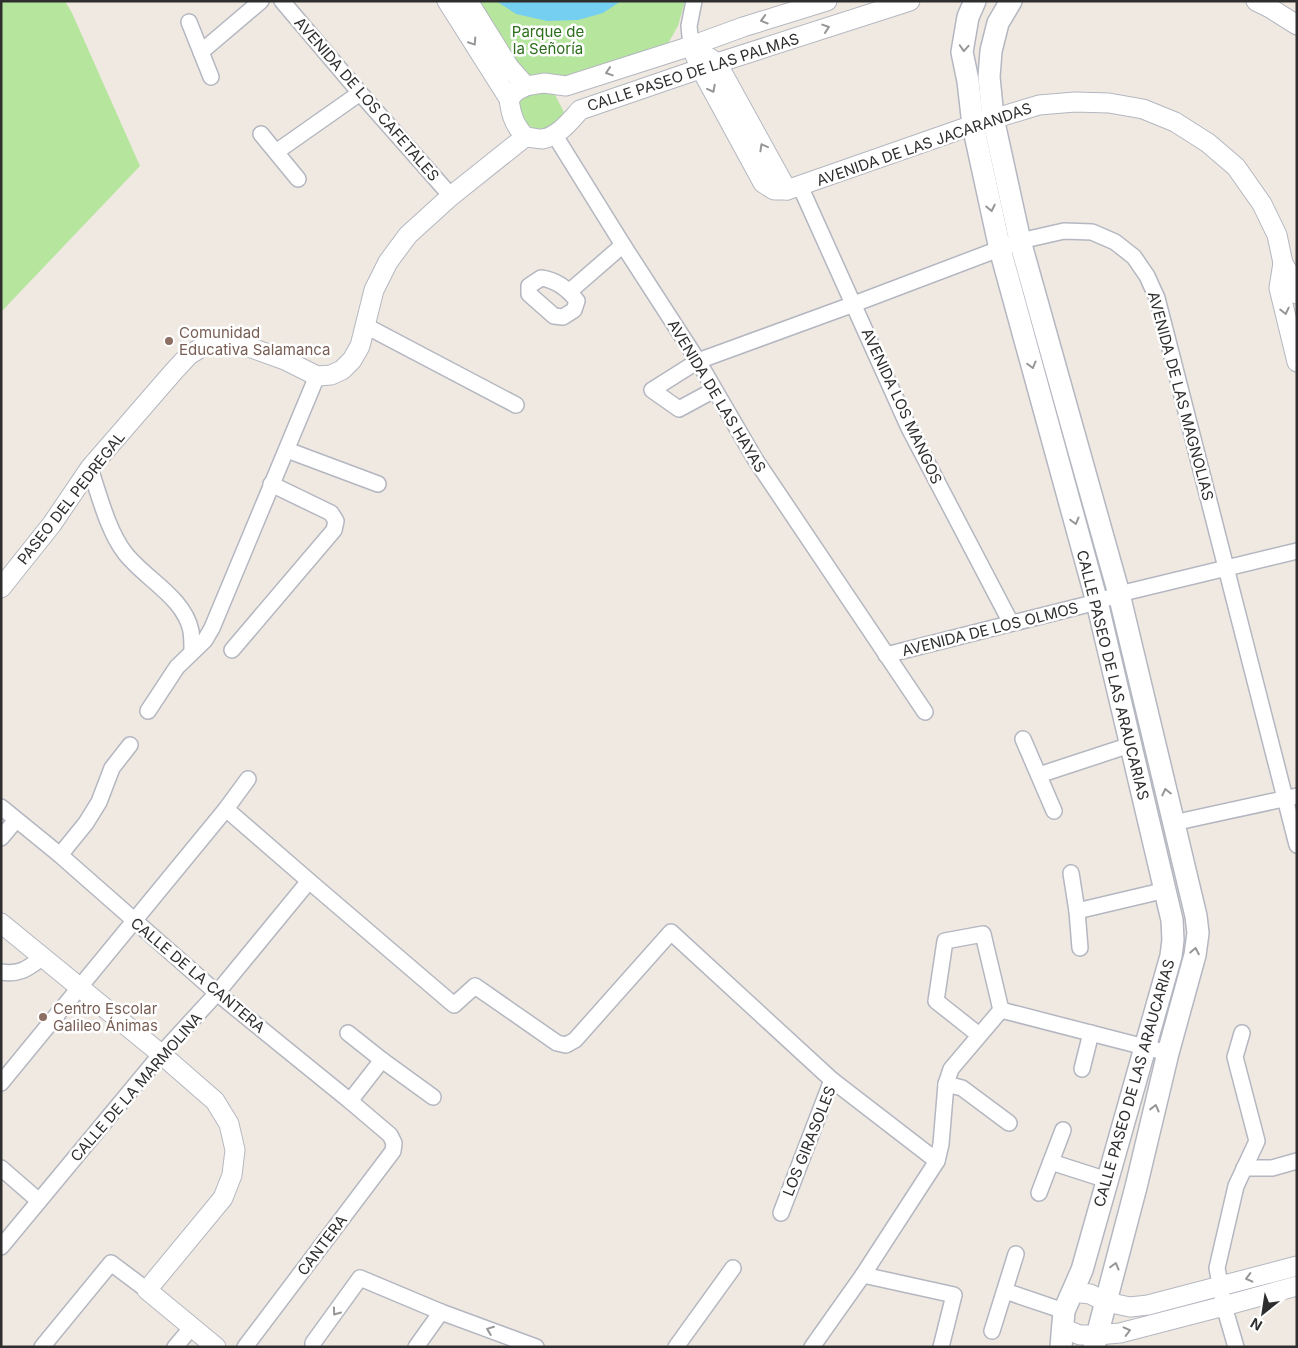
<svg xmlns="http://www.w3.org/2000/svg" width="1298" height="1348" font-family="Inter,sans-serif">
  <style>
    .green { fill: #b6e59e }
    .water { fill: #75cff0 }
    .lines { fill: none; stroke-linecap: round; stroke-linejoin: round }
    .minor-casing { stroke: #b4b7c1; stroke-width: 18 }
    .tertiary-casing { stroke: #b4b7c1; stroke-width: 21 }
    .secondary-casing { stroke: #b4b7c1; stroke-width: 24 }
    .minor { stroke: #fff; stroke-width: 15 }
    .tertiary { stroke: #fff; stroke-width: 19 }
    .secondary { stroke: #fff; stroke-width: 21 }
    .oneway { stroke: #969696 }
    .education-dot { fill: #8d6e63; stroke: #fff; stroke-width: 2 }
    .labels { text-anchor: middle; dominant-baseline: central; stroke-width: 5; stroke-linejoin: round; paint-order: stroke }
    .park-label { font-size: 15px; fill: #2c6e1b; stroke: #fff }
    .street-label { font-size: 15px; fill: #2e2e2e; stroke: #fff }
    .education-label { font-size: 15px; fill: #785e54; stroke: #fff; text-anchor: start }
  </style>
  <rect width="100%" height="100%" fill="#efe9e1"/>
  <g class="green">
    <polygon points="1,1 65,1 72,13 140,166 1,312"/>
    <polygon points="475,1 685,1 678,26 666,47 609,67 557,78 529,79"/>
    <path d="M 553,91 L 565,114 C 556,128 537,136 524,121 C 522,118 520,114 518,111 L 520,101 L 531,94 Z"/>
  </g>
  <polygon class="water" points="496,1 621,1 603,13 578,20 547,21 516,14"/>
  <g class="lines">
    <defs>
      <g id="minor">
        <polyline points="282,1 360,93 451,196"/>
        <polyline points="189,22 211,77"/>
        <polyline points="691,46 689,26 694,1"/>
        <polyline points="201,52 261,1"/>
        <polyline points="261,134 298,179"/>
        <polyline points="554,134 623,245 698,361 755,459 925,712"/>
        <polyline points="276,152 360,93"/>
        <polyline points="800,186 909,428 1011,623"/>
        <path d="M 541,278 C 556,280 568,289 577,301 L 574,310 L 563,317 L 554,316 L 529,294 L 529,286 Z"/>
        <polyline points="570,291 623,245"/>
        <polyline points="366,326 516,405"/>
        <polyline points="714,390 679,409 652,390 698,361 854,304 1020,241 1064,231 1092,232 1115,242 1134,257 1147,276 1157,298 1297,845"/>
        <polyline points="287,450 378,484"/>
        <path d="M 90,468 C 99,495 108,531 125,553 C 145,579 184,597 191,631 C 192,638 192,644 192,651"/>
        <polyline points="232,650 334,530 336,521 331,513 271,484"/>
        <polyline points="886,655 1097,602 1119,594 1297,551"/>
        <polyline points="148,711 177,667 205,640 212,628 317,376"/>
        <polyline points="1023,739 1054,811"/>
        <polyline points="1039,775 1130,745"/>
        <polyline points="1,807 60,855 217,993 350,1101 390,1135 394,1143 393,1151 245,1347"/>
        <polyline points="226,809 309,881 454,1005 475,986 557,1043 566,1045 575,1040 671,932 832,1080 937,1161"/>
        <polyline points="1173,823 1297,796"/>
        <polyline points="1,838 16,820"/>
        <polyline points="60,855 86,823 99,802 112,768 130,745"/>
        <polyline points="1071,873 1077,911 1080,948"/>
        <polyline points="1077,911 1166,890"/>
        <path d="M 1,972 C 21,975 28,968 43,957"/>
        <polyline points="1001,1010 1168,1053"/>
        <polyline points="348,1033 382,1060 433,1097"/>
        <polyline points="979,1035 936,1001 945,941 983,934 1001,1010"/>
        <polyline points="1082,1069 1091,1033"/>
        <polyline points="1,1083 226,809 248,779"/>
        <polyline points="946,1084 962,1088 1009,1123"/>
        <polyline points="350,1101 382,1060"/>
        <polyline points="1051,1162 1107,1180"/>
        <polyline points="1,1168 39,1201"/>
        <polyline points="1244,1168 1272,1168 1297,1161"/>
        <polyline points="1039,1193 1063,1130"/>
        <polyline points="781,1213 832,1080"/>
        <polyline points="1,1247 161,1054 217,993 309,881"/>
        <polyline points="863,1275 954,1295 941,1347"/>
        <polyline points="1005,1291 1064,1311"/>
        <polyline points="992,1331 1016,1254"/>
        <polyline points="42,1347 111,1263 147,1290"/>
        <polyline points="175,1347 192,1327"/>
        <polyline points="313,1347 313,1343 360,1278 441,1312 536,1347"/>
        <polyline points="416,1347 441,1312"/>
        <polyline points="676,1347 733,1268"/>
        <polyline points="812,1347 863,1275 937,1161 941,1144 946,1084 951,1069 1001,1010"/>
        <polyline points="1236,1347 1224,1306 1217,1268 1236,1186 1257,1141 1235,1057 1242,1033"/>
      </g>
      <g id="tertiary">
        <path d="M 447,1 L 509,99 C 511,115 514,124 525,137 C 530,137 537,139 542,139 C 558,137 570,121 580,110 L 717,63 L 910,1"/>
        <polyline points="468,1 509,67 526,86"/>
        <polyline points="1256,1 1270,8 1297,25"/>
        <polyline points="691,46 701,69 763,183 774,190 787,190 973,125 1039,105 1075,102 1109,103 1143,109 1175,122 1208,143 1236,167 1262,204 1277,235 1283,263 1294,282 1297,294"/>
        <polyline points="708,57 717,63 787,190"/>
        <polyline points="509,99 516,91 526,86 544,83 566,86 691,46 743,27 827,1"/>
        <polyline points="1283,263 1279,288 1297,362"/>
        <polyline points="1,588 52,524 90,468 175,370 189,355 207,344 229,340 285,360 317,376 331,375 342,370 352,360 360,346 374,290 388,262 408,235 451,196 525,137"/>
        <polyline points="1,923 161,1054 215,1101 229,1124 235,1150 232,1175 223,1198 147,1290 216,1347"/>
        <polyline points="1072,1292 1090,1294 1106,1302 1130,1307 1148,1305 1297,1266"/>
        <polyline points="1062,1328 1080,1335 1097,1335 1120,1333 1224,1306 1297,1286"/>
      </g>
      <g id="secondary">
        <polyline points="975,1 968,17 962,52 968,81 973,125 1000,249 1097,602 1172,920 1173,940 1171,956 1082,1270 1064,1311 1061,1347"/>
        <polyline points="1011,1 998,23 991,51 989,77 993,118 1020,241 1119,594 1196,916 1198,933 1195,955 1168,1053 1136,1187 1094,1347"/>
      </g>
    </defs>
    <use href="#minor" class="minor-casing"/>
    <use href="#tertiary" class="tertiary-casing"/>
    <use href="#secondary" class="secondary-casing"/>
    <use href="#minor" class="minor"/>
    <use href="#tertiary" class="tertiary"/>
    <use href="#secondary" class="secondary"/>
  </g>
  <defs><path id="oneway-chevron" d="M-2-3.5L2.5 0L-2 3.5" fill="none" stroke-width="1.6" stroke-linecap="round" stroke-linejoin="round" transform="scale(1.25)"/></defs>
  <g class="oneway">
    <use href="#oneway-chevron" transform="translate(764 20) rotate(163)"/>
    <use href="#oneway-chevron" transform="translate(826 28) rotate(-18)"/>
    <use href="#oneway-chevron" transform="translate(473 42) rotate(57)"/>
    <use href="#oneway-chevron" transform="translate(964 48) rotate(94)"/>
    <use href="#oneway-chevron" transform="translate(609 72) rotate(162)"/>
    <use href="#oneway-chevron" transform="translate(712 89) rotate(62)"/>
    <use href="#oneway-chevron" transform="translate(763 147) rotate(-119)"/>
    <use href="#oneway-chevron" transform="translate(991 208) rotate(78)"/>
    <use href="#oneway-chevron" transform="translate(1285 311) rotate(77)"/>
    <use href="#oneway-chevron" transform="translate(1032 365) rotate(75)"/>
    <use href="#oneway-chevron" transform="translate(1075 521) rotate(75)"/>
    <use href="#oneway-chevron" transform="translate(1166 792) rotate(-103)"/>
    <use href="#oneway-chevron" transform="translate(1195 951) rotate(-79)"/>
    <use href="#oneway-chevron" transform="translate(1155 1108) rotate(-76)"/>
    <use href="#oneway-chevron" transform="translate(1115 1266) rotate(-75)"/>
    <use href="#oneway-chevron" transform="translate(1249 1278) rotate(166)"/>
    <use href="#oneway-chevron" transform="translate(336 1312) rotate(126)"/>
    <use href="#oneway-chevron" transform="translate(490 1330) rotate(-159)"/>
    <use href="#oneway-chevron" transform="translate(1127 1331) rotate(-14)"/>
  </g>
  <g class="education-dot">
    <circle cx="169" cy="341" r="5"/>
    <circle cx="43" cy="1017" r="5"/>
  </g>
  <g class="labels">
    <g class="park-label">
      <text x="548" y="31">Parque de<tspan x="548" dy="17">la Señoría</tspan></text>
    </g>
    <g class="street-label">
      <text transform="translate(693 72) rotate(-18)">CALLE PASEO DE LAS PALMAS</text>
      <text transform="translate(367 99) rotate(49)">AVENIDA DE LOS CAFETALES</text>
      <text transform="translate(924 144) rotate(-19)">AVENIDA DE LAS JACARANDAS</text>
      <text transform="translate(717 396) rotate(59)">AVENIDA DE LAS HAYAS</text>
      <text transform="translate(1181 396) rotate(75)">AVENIDA DE LAS MAGNOLIAS</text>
      <text transform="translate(902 406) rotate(65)">AVENIDA LOS MANGOS</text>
      <text transform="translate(71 498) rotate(-52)">PASEO DEL PEDREGAL</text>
      <text transform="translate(990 629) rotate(-14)">AVENIDA DE LOS OLMOS</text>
      <text transform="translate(1113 675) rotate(76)">CALLE PASEO DE LAS ARAUCARIAS</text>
      <text transform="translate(198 975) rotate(40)">CALLE DE LA CANTERA</text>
      <text transform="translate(1134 1083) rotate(-74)">CALLE PASEO DE LAS ARAUCARIAS</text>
      <text transform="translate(136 1087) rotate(-49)">CALLE DE LA MARMOLINA</text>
      <text transform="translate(809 1141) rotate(-68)">LOS GIRASOLES</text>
      <text transform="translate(322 1245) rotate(-53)">CANTERA</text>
    </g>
    <g class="education-label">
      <text x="179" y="332">Comunidad<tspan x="179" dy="17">Educativa Salamanca</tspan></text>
      <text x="53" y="1008">Centro Escolar<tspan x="53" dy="17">Galileo Ánimas</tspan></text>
    </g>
  </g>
  <rect width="1298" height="1348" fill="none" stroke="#2e2e2e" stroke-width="5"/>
  <g transform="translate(1263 1313) rotate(210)" stroke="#ffffff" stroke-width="4" paint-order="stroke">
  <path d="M0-4L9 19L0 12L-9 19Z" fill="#2e2e2e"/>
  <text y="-8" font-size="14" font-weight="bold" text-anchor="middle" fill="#2e2e2e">N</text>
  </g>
</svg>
